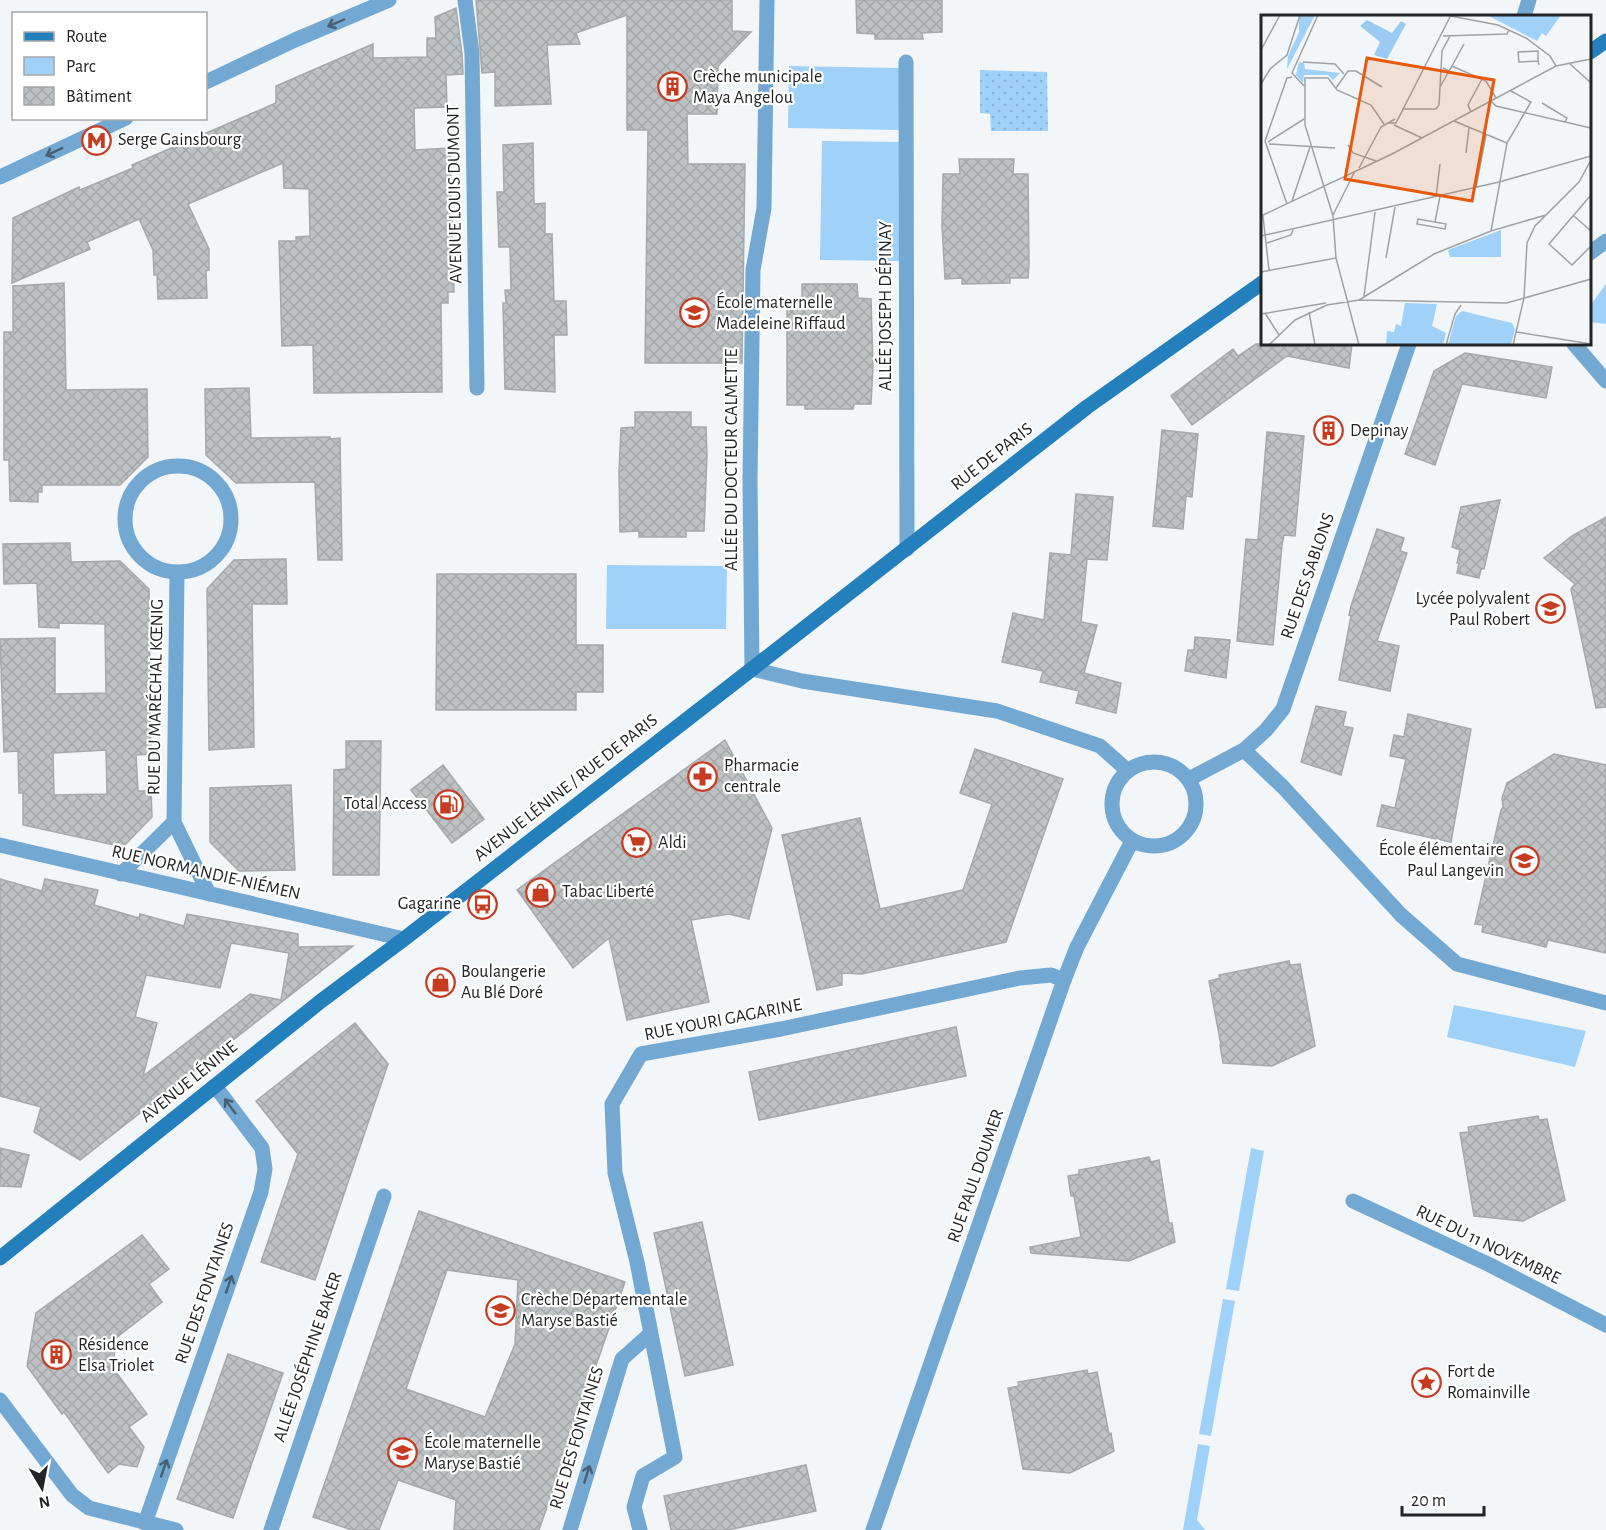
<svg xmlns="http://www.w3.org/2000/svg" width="1606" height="1530" font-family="'Alegreya Sans',sans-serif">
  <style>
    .green { fill: #9fd1f9 }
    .park { fill: url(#park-dots) }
    .building { fill: url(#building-cross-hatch); stroke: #a5a9ab; stroke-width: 1.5; fill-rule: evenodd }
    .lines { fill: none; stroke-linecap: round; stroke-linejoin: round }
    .pedestrian { stroke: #73a8d2; stroke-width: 15 }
    .minor { stroke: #73a8d2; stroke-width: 15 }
    .tertiary { stroke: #73a8d2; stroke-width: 15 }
    .secondary { stroke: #2380bd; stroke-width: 15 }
    .oneway { stroke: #475f73 }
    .labels { text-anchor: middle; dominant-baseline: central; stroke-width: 4.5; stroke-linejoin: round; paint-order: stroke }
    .poi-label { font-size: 18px; fill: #232425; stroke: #fff; text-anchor: start }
    .street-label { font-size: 18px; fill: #232425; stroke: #fff }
    .inset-road { fill: none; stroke: #9fa2a4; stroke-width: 1.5 }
    .view { fill: #e8590c; fill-opacity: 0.15; stroke: #e8590c; stroke-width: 3 }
    .inset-edge { fill: none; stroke: #232425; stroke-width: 3 }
  </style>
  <defs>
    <pattern id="park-dots" width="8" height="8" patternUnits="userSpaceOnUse" patternTransform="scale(1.5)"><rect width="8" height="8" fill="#9fd1f9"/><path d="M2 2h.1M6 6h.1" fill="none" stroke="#89b3d5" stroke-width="1.8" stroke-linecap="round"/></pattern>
    <pattern id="building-cross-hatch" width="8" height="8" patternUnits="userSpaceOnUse" patternTransform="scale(1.5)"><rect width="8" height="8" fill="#bec2c4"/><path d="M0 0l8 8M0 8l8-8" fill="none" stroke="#a3a7a8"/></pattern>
  </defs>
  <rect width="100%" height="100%" fill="#f2f6f8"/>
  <g class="green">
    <polygon points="789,66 901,68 901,130 788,128"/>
    <polygon points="822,141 902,142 900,261 820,260"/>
    <polygon points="1606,284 1606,324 1590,322 1592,303"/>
    <polygon points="607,565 727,566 726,629 606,629"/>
    <polygon points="1454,1005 1586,1031 1575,1067 1447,1037"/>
    <polygon points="1251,1148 1264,1151 1239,1291 1226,1289"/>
    <polygon points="1223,1299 1235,1301 1211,1436 1199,1434"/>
    <polygon points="1198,1444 1210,1446 1197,1520 1205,1530 1183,1530"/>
  </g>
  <polygon class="park" points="980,70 1047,72 1048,131 991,131 990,114 980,113"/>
  <g class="building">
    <polygon points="476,0 732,0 732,31 751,32 718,66 717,114 687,114 688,164 745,164 742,363 645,363 648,130 627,130 627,15 576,33 580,44 547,45 551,104 495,106 495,72 482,73"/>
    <polygon points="856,0 942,0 942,32 922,33 923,39 875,39 875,34 857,33"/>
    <polygon points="456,8 462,54 463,74 446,75 447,107 414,108 415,150 450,148 454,292 448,292 448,303 441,303 442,392 314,393 313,345 282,346 279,241 296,241 296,237 310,236 309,189 284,188 283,163 188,204 209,249 209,270 206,271 207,298 158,299 157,275 154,275 153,250 139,219 87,242 90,249 12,283 13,218 79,187 80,190 133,168 132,165 276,103 276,86 373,44 373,58 427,57 427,38 436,38 435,17"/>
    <polygon points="533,143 534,204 545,203 545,234 552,234 554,301 566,301 567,335 554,335 555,392 505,389 503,303 506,303 505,290 511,290 510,247 499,247 497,192 504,192 503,145"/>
    <polygon points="959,159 1014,159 1013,174 1028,174 1029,265 1028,278 1010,278 1010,283 962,284 962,278 945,279 942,226 943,174 960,174"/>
    <polygon points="64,283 66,390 147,389 148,457 120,485 42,485 42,492 38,492 38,502 10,501 9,460 4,460 4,332 13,332 13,286"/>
    <polygon points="802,284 857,284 858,298 871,299 873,366 871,404 854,404 853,409 805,409 805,405 787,405 787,300 802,299"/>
    <polygon points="1256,344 1352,344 1349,368 1287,356 1192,425 1171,396 1233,349 1238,356"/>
    <polygon points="1465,353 1552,367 1546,398 1462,384 1435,465 1405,454 1434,371"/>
    <polygon points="249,388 251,438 330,437 330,439 340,438 342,560 318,560 315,482 236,483 206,455 205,389"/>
    <polygon points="635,412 691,412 691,427 706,427 707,455 704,531 686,531 686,537 639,537 639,531 620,532 619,472 621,428 635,427"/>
    <polygon points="1162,430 1198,434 1192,497 1186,496 1183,529 1153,526"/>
    <polygon points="1267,432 1304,436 1295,536 1284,535 1282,545 1273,645 1237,641 1246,539 1258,540"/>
    <polygon points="1076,494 1113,497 1107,560 1087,559 1081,622 1097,625 1084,673 1121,683 1116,713 1076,703 1079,691 1040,682 1043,671 1002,662 1013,613 1044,620 1050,553 1071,555"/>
    <polygon points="1500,500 1484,569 1481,569 1479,578 1457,573 1459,563 1457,563 1460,550 1452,547 1461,507"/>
    <polygon points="1606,517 1606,707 1596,708 1571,589 1575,584 1544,558 1572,536"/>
    <polygon points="1377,529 1404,538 1400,551 1407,553 1377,641 1399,646 1390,691 1339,680 1351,616 1349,615 1351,606"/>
    <path d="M 70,543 L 71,562 L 120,561 L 149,589 L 151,754 L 136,755 L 138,791 L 151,791 L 152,817 L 123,847 L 23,825 L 23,793 L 19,793 L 18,751 L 4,752 L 0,639 L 55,638 L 55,694 L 106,693 L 105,624 L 59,623 L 59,628 L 39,627 L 37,583 L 4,584 L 3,544 ZM 106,750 L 107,794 L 54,795 L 53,753 Z"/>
    <polygon points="286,559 287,604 252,604 254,747 209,750 207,589 234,560"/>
    <polygon points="437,574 576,574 576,645 603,645 603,692 576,692 576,710 436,710"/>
    <polygon points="1195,637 1230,640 1226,678 1185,671 1188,650 1194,650"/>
    <polygon points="1316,706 1346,712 1343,726 1353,728 1341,775 1301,762"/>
    <polygon points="1408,714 1471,729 1451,842 1377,826 1382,805 1395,808 1406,759 1390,756 1394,735 1404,737"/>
    <polygon points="725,740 772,828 749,919 729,914 691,920 709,1002 627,1020 609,938 573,968 517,890"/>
    <polygon points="346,741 381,741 379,875 333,875 334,770 346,769"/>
    <polygon points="975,749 1063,779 1006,942 862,974 842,973 842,985 817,990 782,835 860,818 880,909 963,890 992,804 960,793"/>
    <polygon points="1554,754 1606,765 1606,953 1548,940 1546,947 1482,932 1483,925 1475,924 1501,810 1503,807 1502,798 1507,783"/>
    <polygon points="443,765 484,819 452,843 411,790"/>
    <polygon points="291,785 295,870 239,871 210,842 210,788"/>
    <path d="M 0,879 L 42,891 L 45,879 L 98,890 L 94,905 L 139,918 L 140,914 L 184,926 L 187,914 L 298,934 L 298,947 L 353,946 L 80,1160 L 34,1132 L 41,1107 L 0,1096 ZM 231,943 L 289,953 L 281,1000 L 250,994 L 143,1076 L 157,1023 L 135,1017 L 146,975 L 220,988 Z"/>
    <polygon points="1289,961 1290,965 1300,964 1315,1046 1272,1066 1223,1063 1220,1045 1221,1045 1209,981 1220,978 1219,975"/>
    <polygon points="355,1023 388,1064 315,1280 261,1262 298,1154 256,1101"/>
    <polygon points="956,1027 966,1076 759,1120 749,1072"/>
    <polygon points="1538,1116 1539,1120 1547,1119 1565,1200 1523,1221 1474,1216 1460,1133 1469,1132 1468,1127"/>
    <polygon points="0,1148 29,1155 21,1187 0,1186"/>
    <polygon points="1149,1157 1151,1162 1159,1160 1169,1223 1172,1223 1175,1242 1129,1261 1031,1253 1030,1247 1081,1237 1074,1196 1071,1196 1068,1176 1079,1174 1079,1170"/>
    <path d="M 419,1211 L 625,1282 L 539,1530 L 454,1530 L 456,1500 L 398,1480 L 379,1530 L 352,1530 L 313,1517 ZM 447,1270 L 518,1280 L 515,1344 L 485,1417 L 406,1389 Z"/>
    <polygon points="702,1222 733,1365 685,1376 654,1233"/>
    <polygon points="142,1235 169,1269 149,1284 162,1302 116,1338 113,1368 147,1414 129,1427 144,1447 137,1467 119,1464 108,1473 64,1412 62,1414 27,1366 36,1313"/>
    <polygon points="228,1354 283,1373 233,1518 177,1499"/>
    <polygon points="1087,1370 1088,1374 1097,1372 1109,1434 1111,1433 1114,1451 1070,1473 1023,1469 1008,1388 1019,1386 1018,1382"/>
    <polygon points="806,1465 816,1511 728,1530 671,1530 664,1496"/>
  </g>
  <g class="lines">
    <g class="pedestrian">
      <polyline points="906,62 907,549"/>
      <polyline points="752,669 750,479 753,270 764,208 767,0"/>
      <polyline points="271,1530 384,1196"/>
    </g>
    <g class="minor">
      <polyline points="465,0 472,53 477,388"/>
      <polyline points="1524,16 1529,0"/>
      <polyline points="1590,253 1606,241"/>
      <polyline points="1574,344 1606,381"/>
      <circle cx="178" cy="519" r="53"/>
      <polyline points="177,573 174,822 209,894"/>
      <polyline points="752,669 802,681 997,711 1100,746 1127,770"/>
      <polyline points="1244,750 1283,787 1401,915 1457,964 1606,1003"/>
      <polyline points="0,845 404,939"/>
      <polyline points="121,874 174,822"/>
      <polyline points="1353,1201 1490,1265 1606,1325"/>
      <polyline points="0,1400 72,1495 89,1508 176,1530"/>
      <polyline points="145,1523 261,1192 265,1169 262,1148 215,1086"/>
      <polyline points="570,1530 622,1359 650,1334"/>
      <polyline points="640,1530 634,1507 643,1476 675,1457 637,1262 615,1173 612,1104 641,1054 781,1029 1020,978 1051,975 1064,980"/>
    </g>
    <g class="tertiary">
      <polyline points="206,82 295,40 389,0"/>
      <polyline points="0,177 126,118"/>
      <circle cx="1154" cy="804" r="42"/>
      <polyline points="1189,779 1244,750 1266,730 1283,709 1409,344"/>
      <polyline points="873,1530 1064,980 1077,947 1132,841"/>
    </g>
    <g class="secondary">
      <polyline points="1590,52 1606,41"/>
      <polyline points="0,1258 321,1001 404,939 752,669 1087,407 1262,283"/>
    </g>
  </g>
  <defs><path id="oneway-shaft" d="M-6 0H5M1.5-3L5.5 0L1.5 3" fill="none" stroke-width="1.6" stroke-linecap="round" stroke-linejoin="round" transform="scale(1.5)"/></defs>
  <g class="oneway">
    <use href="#oneway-shaft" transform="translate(336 23) rotate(157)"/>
    <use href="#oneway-shaft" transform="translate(54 152) rotate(155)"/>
    <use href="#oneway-shaft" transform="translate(230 1106) rotate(-127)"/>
    <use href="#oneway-shaft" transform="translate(229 1284) rotate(-71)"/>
    <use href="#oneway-shaft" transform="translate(164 1468) rotate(-71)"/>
    <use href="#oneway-shaft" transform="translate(587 1474) rotate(-73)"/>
  </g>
  <defs>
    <symbol id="building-ring" viewBox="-11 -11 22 22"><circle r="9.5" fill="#fff" stroke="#c73c21" stroke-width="1.5"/><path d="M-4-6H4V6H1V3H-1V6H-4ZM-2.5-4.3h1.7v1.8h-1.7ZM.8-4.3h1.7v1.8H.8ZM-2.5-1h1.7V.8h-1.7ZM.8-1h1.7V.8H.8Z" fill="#c73c21"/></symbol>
    <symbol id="metro-ring" viewBox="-11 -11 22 22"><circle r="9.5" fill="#fff" stroke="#c73c21" stroke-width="1.5"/><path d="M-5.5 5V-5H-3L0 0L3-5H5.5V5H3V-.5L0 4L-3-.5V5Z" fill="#c73c21"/></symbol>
    <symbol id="school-ring" viewBox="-11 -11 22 22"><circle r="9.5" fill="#fff" stroke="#c73c21" stroke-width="1.5"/><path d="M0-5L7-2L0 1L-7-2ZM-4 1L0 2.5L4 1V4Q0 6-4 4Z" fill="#c73c21"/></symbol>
    <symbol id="pharmacy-ring" viewBox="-11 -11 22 22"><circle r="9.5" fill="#fff" stroke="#c73c21" stroke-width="1.5"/><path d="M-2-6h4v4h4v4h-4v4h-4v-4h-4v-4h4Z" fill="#c73c21"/></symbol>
    <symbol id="fuel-ring" viewBox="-11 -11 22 22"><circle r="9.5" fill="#fff" stroke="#c73c21" stroke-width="1.5"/><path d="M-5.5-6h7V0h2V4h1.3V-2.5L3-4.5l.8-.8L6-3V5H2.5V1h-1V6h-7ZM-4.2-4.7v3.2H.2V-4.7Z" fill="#c73c21"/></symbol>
    <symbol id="supermarket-ring" viewBox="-11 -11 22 22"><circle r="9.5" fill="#fff" stroke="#c73c21" stroke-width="1.5"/><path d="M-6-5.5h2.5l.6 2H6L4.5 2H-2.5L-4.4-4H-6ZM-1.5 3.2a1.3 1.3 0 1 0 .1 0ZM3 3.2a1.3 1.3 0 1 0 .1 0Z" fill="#c73c21"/></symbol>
    <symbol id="shop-ring" viewBox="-11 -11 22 22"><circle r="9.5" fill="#fff" stroke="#c73c21" stroke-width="1.5"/><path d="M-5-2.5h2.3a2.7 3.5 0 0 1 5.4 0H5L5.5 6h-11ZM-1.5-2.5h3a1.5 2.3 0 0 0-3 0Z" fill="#c73c21"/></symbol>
    <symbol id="bus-ring" viewBox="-11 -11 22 22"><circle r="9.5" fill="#fff" stroke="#c73c21" stroke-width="1.5"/><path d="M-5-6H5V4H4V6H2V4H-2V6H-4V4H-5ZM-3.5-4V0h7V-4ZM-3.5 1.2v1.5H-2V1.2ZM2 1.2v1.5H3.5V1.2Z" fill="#c73c21"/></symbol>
    <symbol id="sight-ring" viewBox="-11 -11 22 22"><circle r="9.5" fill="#fff" stroke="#c73c21" stroke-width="1.5"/><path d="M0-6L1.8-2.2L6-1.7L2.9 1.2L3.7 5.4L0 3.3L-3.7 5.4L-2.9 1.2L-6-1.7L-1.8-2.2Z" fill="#c73c21"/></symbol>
  </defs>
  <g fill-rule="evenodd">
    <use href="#building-ring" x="656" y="70" width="33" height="33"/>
    <use href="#metro-ring" x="80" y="124" width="33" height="33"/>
    <use href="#school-ring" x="678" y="296" width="33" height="33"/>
    <use href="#building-ring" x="1312" y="414" width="33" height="33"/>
    <use href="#school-ring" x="1534" y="592" width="33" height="33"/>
    <use href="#pharmacy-ring" x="686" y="760" width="33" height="33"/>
    <use href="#fuel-ring" x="432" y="788" width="33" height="33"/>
    <use href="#supermarket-ring" x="620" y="826" width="33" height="33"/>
    <use href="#school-ring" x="1508" y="844" width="33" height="33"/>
    <use href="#shop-ring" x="524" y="876" width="33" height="33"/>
    <use href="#bus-ring" x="466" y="888" width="33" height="33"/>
    <use href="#shop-ring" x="424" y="966" width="33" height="33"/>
    <use href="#school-ring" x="484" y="1294" width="33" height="33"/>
    <use href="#building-ring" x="40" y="1338" width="33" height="33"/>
    <use href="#sight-ring" x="1410" y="1366" width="33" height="33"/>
    <use href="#school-ring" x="386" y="1436" width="33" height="33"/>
  </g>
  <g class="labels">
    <g class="poi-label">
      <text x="693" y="77">Crèche municipale<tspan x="693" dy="21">Maya Angelou</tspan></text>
      <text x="118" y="140">Serge Gainsbourg</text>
      <text x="716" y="303">École maternelle<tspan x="716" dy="21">Madeleine Riffaud</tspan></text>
      <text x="1350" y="431">Depinay</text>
      <text x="1530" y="599" text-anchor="end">Lycée polyvalent<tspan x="1530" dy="21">Paul Robert</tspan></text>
      <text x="724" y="766">Pharmacie<tspan x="724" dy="21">centrale</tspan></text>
      <text x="427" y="804" text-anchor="end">Total Access</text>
      <text x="658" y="843">Aldi</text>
      <text x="1504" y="850" text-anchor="end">École élémentaire<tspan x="1504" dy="21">Paul Langevin</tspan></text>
      <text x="562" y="892">Tabac Liberté</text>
      <text x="461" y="904" text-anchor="end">Gagarine</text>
      <text x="461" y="972">Boulangerie<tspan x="461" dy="21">Au Blé Doré</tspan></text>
      <text x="521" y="1300">Crèche Départementale<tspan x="521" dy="21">Maryse Bastié</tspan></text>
      <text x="78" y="1345">Résidence<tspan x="78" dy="21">Elsa Triolet</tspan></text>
      <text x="1447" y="1372">Fort de<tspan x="1447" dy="21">Romainville</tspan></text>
      <text x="424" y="1443">École maternelle<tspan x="424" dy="21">Maryse Bastié</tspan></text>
    </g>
    <g class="street-label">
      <text transform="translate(455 194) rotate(-91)">AVENUE LOUIS DUMONT</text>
      <text transform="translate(886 306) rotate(-90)">ALLÉE JOSEPH DÉPINAY</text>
      <text transform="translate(992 457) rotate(-38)">RUE DE PARIS</text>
      <text transform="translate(732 460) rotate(-90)">ALLÉE DU DOCTEUR CALMETTE</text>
      <text transform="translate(1308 576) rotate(-71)">RUE DES SABLONS</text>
      <text transform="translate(156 697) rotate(-89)">RUE DU MARÉCHAL KŒNIG</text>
      <text transform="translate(566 788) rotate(-38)">AVENUE LÉNINE / RUE DE PARIS</text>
      <text transform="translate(206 873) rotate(13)">RUE NORMANDIE-NIÉMEN</text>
      <text transform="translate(723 1020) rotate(-11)">RUE YOURI GAGARINE</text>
      <text transform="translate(189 1082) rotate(-39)">AVENUE LÉNINE</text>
      <text transform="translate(976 1176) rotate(-71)">RUE PAUL DOUMER</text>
      <text transform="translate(1488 1245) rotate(26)">RUE DU 11 NOVEMBRE</text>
      <text transform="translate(205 1293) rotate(-71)">RUE DES FONTAINES</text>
      <text transform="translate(308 1357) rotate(-71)">ALLÉE JOSÉPHINE BAKER</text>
      <text transform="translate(577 1438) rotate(-73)">RUE DES FONTAINES</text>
    </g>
  </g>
  <g transform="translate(1261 15)">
    <rect width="330" height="330" fill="#f2f6f8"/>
    <path d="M 38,47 L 43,48 L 44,54 L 79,58 L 72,65 L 67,60 L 43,60 L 42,68 L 35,60 ZM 240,215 L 240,242 L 189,242 L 187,235 ZM 201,296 L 251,308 L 254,314 L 250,330 L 187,330 L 195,301 Z" fill="#9fd1f9"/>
    <path d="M 106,5 L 131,18 L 140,6 L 145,9 L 126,44 L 113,40 L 119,27 L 99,11 Z" fill="#9bcbf2"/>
    <path d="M 144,288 L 176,289 L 171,311 L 185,318 L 182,330 L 125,330 L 126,316 L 133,317 L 135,309 L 140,311 Z" fill="#9fd1f9"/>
    <path d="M 38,0 L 54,0 L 26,54 L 27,41 L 38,17 ZM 226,0 L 300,0 L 285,21 L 281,18 L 276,26 Z" fill="#9fd1f9"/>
    <path class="inset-road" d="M 190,1 L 237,10 L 265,23 L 289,41 L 295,51M 182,21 L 246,19 L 248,15M 0,35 L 19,0M 277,46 L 258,47 L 257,37 L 277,36 L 277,46 L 278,50M 42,47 L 74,49 L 83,59M 308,48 L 330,68M 191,51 L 203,29M 182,53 L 188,56 L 191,51 L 225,66 L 235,83M 0,69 L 9,54 L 26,40 L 39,0M 43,71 L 31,58 L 57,0M 179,72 L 188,56M 75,73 L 87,56 L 95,56 L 121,72M 230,86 L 235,91 L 330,113M 281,88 L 306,103 L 304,107M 141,94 L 175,94 L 178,90 L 181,36 L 189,21M 210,97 L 207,90 L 221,64M 193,106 L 246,128M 128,108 L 135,108 L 190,0M 133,110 L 161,123M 4,126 L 26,63 L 31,62M 4,126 L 26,189M 7,127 L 43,104M 8,129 L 74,133M 87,130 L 92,138 L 115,146M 205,138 L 208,113M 98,153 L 120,112 L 134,104M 215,172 L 225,120M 330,180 L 288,229 L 311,250 L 330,231M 175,182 L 179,149M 31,186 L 49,132M 72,200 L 94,156M 0,201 L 131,139 L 295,51 L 330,44M 2,201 L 8,255M 313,201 L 330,216M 157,204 L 185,209 L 184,214 L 156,209 ZM 174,207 L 179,181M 230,216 L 246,128 L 270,87 L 250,76M 0,221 L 238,167 L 330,141M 6,228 L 30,220 L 32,215M 125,243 L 134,192M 0,257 L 75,243M 103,281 L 114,197M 98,285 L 173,239 L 230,216 L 285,200M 48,297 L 54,330M 4,298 L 18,320M 0,299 L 65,288M 255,317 L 330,329M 8,330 L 34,305 L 66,290 L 98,285 L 246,288 L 330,264M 98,330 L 75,243 L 72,201 L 44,110 L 44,63 L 67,63 L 76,75 L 110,90 L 123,109M 185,330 L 194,299 L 200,290M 252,330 L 263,283 L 266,228 L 274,211 L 318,167 L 330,145"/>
    <path class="view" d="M 106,43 L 233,65 L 211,186 L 84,164 Z"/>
    <rect width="330" height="330" class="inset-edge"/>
  </g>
  <rect x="12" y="12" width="195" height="108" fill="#ffffff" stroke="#a7a7a8" stroke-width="1.5"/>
  <rect x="24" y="32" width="30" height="9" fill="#2380bd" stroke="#a7a7a8" stroke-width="1.5"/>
  <text x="66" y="42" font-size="18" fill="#232425">Route</text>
  <rect x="24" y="57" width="30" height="18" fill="#9fd1f9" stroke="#a7a7a8" stroke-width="1.5"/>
  <text x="66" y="72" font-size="18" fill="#232425">Parc</text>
  <rect x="24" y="87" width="30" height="18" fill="url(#building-cross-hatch)" stroke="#a7a7a8" stroke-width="1.5"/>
  <text x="66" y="102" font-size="18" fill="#232425">Bâtiment</text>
  <g transform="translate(42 1488) rotate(170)" stroke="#ffffff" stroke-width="4.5" paint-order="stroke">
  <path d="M0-4.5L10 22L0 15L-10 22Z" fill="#232425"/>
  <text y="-9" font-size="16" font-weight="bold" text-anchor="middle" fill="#232425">N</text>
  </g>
  <path d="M1402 1506v9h82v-9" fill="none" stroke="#232425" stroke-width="3"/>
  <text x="1411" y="1506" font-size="18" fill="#232425" stroke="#ffffff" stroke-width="4.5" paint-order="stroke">20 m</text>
</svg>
